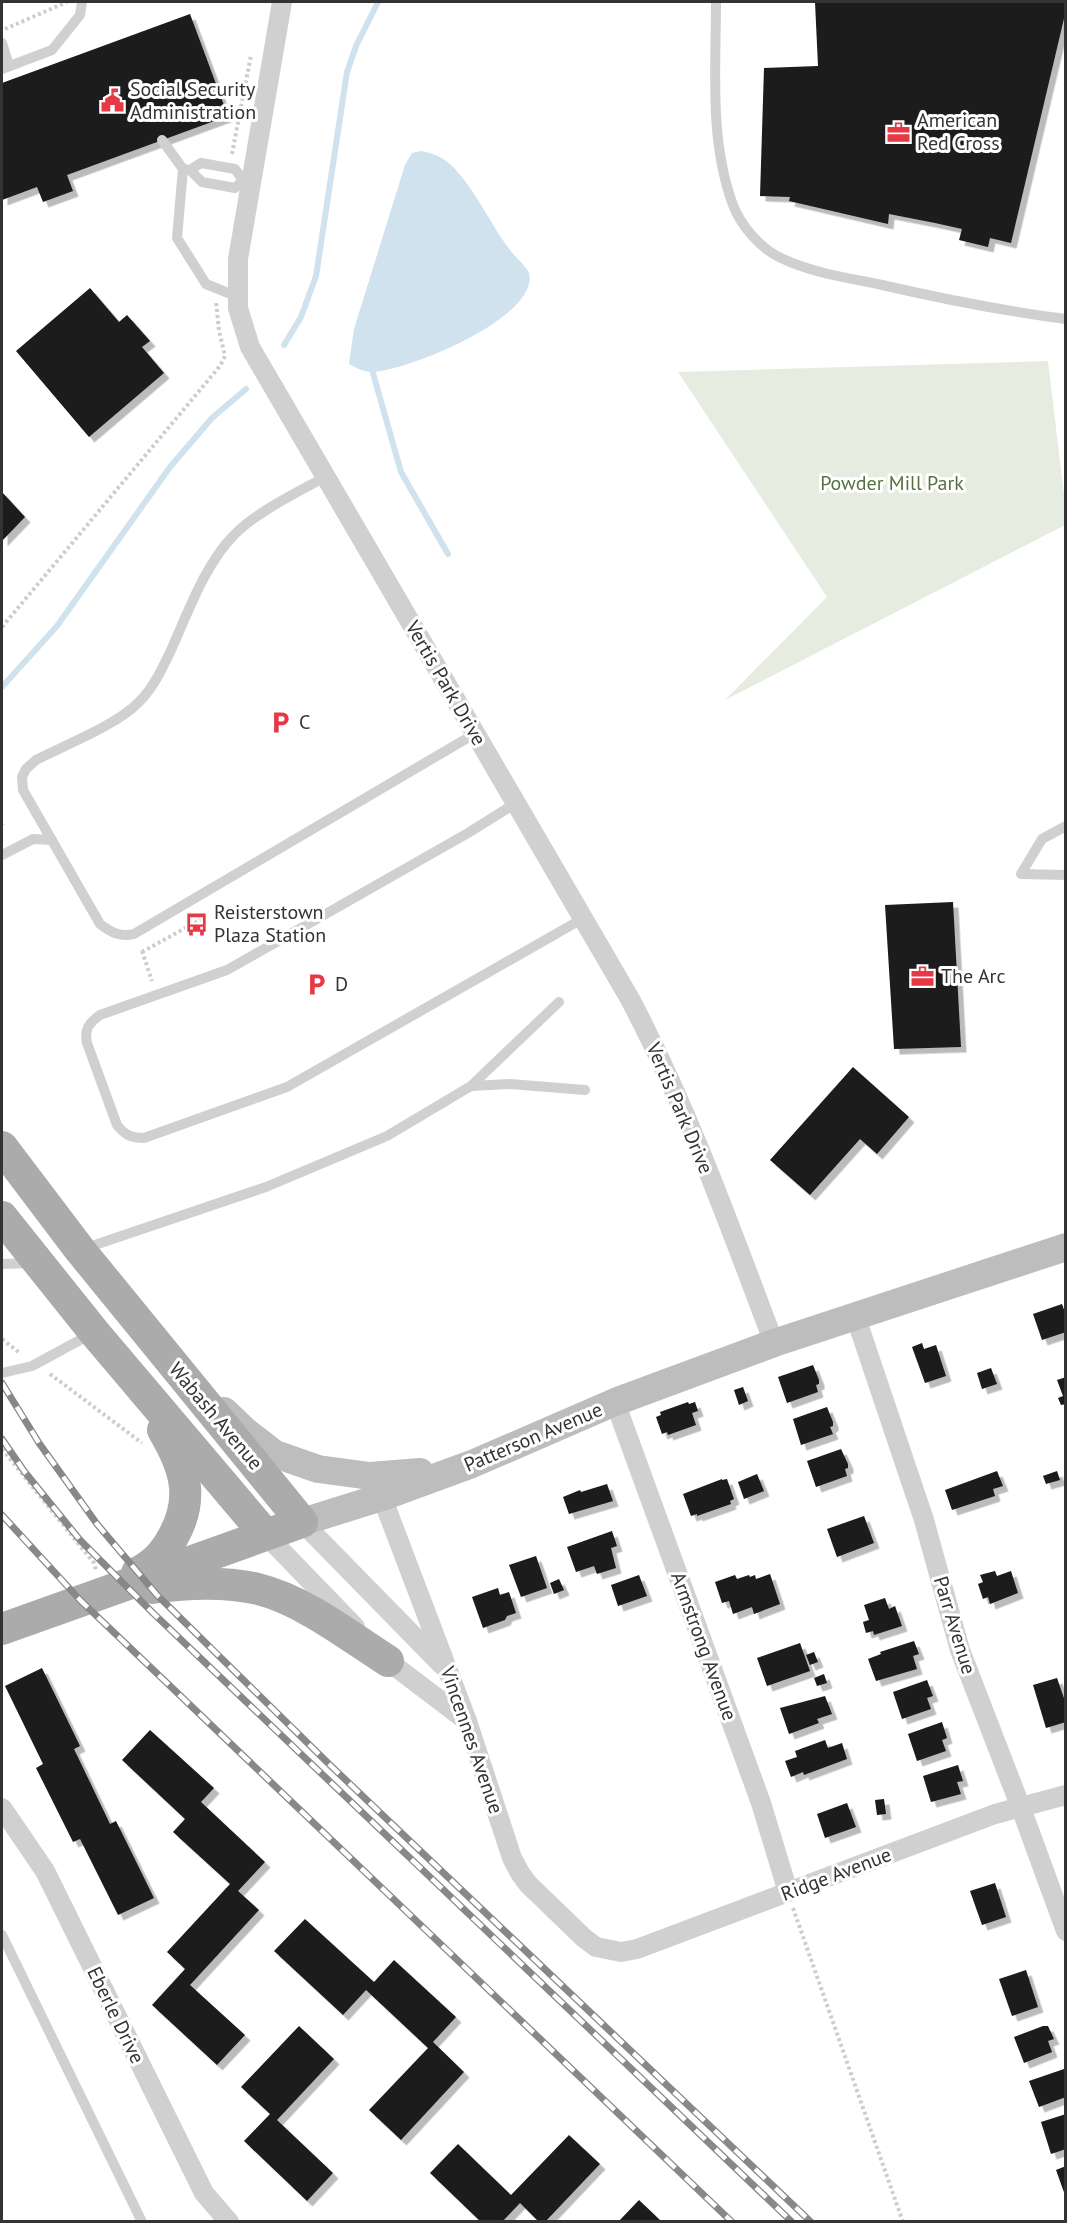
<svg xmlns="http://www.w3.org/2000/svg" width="1067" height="2223" font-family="'PT Sans',sans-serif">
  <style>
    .green { fill: #e6ecdf }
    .water { fill: #cfe2ee }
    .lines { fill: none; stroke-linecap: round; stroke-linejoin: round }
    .stream { stroke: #cfe2ee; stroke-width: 6 }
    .building { fill: #1a1a1a; filter: url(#shadow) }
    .path { stroke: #cdcdcd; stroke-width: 4; stroke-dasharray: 3 3; stroke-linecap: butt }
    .service { stroke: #d0d0d0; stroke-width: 10 }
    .minor { stroke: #d0d0d0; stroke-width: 20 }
    .secondary { stroke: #bdbdbd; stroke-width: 28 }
    .primary { stroke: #ababab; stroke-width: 32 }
    .rail-casing { stroke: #888; stroke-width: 7 }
    .rail { stroke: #fff; stroke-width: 4.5; stroke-dasharray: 14; stroke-linecap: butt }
    .labels { text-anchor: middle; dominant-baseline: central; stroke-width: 6; stroke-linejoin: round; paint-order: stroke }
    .poi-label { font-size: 20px; fill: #333; stroke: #fff; text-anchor: start }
    .park-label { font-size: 20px; fill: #56703f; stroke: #fff }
    .street-label { font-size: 20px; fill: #333; stroke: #fff }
  </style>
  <defs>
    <filter id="shadow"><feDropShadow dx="5.5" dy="5.5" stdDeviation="0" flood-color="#0004"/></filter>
  </defs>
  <rect width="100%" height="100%" fill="#fff"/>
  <polygon class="green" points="1048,361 1065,504 1065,525 725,700 827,597 678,372"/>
  <path class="water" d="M 421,151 C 432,153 441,156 450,164 C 475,188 489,222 510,250 C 515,257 523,263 528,271 C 530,274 530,281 529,284 C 518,325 414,367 375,372 C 365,373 357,368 349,364 L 354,329 L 405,165 L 412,153 Z"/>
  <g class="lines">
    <g class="stream">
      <polyline points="284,345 301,317 316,276 347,72 356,46 378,2"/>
      <polyline points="373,373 401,472 448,554"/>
      <polyline points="2,687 57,626 170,467 212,418 246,389"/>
    </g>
  </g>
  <g class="building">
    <polygon points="815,2 1066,2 1066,10 1011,243 990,238 988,247 959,240 962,229 935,223 889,214 888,224 789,201 790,197 760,196 764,68 818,66"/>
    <polygon points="190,14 228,116 67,175 73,191 43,202 37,187 2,200 2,83"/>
    <polygon points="90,288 119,322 127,315 150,341 142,347 164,373 89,437 16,351"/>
    <polygon points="2,492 25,517 2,541"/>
    <polygon points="953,902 961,1047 894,1049 885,905"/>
    <polygon points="853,1067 909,1117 877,1154 860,1139 810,1195 770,1160"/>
    <polygon points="1062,1304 1066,1315 1066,1332 1042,1340 1033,1314"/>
    <polygon points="922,1343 924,1349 936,1345 946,1376 925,1383 912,1347"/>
    <polygon points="813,1365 819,1380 819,1384 816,1385 818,1392 787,1403 778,1377"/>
    <polygon points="991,1368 997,1384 982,1389 977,1373"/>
    <polygon points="1066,1377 1066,1404 1061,1405 1058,1398 1063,1396 1057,1380"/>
    <polygon points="743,1387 748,1401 739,1405 734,1390"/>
    <polygon points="688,1402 689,1404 695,1402 698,1411 692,1413 696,1425 668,1435 667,1432 662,1434 656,1417 661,1415 660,1412"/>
    <polygon points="827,1407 833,1422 833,1426 830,1427 833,1434 801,1445 793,1419"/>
    <polygon points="841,1449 848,1464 848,1468 845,1469 847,1476 816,1487 807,1461"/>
    <polygon points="997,1471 1003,1486 993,1489 995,1496 952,1510 945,1490"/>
    <polygon points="1057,1471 1060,1480 1046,1484 1043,1476"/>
    <polygon points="757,1474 764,1491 744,1499 738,1482"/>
    <polygon points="722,1479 722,1480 727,1479 734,1499 730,1501 731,1504 697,1516 697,1514 691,1516 683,1494"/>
    <polygon points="607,1484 613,1501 569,1514 563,1497 580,1490 581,1492"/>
    <polygon points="864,1516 874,1543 837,1557 827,1529"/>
    <polygon points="612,1531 617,1546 611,1548 616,1568 597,1574 594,1566 576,1572 567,1547"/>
    <polygon points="536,1556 547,1588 521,1597 509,1565"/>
    <polygon points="995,1571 997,1576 1011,1571 1018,1593 990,1604 988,1597 983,1599 978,1584 983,1582 980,1575"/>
    <polygon points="770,1574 780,1604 754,1614 752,1607 733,1614 729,1601 722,1603 715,1582 735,1575 737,1579 749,1575 750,1577 755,1575 756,1579"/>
    <polygon points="639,1575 647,1596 618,1606 611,1585"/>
    <polygon points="559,1579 564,1590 554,1594 550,1583"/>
    <polygon points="498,1588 500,1595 509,1592 516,1613 507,1616 505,1620 483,1628 472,1597"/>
    <polygon points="885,1598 889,1609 895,1606 902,1626 874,1635 873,1631 866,1633 863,1622 869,1620 864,1605"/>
    <polygon points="914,1641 919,1654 913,1656 917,1669 876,1681 868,1659 881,1654 880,1652"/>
    <polygon points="800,1643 810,1671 767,1686 757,1658"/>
    <polygon points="814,1652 818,1662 810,1665 806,1655"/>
    <polygon points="42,1668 80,1746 74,1749 110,1824 116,1821 154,1898 118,1915 80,1839 73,1842 36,1768 43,1764 5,1686"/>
    <polygon points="824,1674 827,1683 817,1686 814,1678"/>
    <polygon points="1057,1678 1066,1704 1066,1722 1046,1728 1033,1685"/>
    <polygon points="927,1680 933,1696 927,1698 931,1709 902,1719 893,1692"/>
    <polygon points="825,1696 832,1714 817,1719 819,1723 789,1734 780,1708"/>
    <polygon points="942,1722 947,1738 942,1740 946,1751 917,1761 908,1734"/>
    <polygon points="150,1730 214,1788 201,1802 265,1862 238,1891 259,1910 190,1985 245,2035 217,2065 152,2005 185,1969 167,1952 230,1884 173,1832 185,1819 122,1760"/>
    <polygon points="825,1740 828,1748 842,1743 847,1759 804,1775 803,1772 791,1777 785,1761 797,1757 795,1751"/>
    <polygon points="958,1765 963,1781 957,1782 961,1794 931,1802 923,1776"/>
    <polygon points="884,1799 886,1814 877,1815 875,1800"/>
    <polygon points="847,1803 856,1827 825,1838 817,1814"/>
    <polygon points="995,1883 1006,1917 982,1925 970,1891"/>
    <polygon points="305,1919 374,1982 394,1960 456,2017 433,2042 464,2072 401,2140 369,2110 428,2048 366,1990 343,2015 274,1951"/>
    <polygon points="1026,1970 1038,2007 1012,2016 999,1979"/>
    <polygon points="299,2026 334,2059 277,2120 333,2173 307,2201 244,2141 270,2114 241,2087"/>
    <polygon points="1043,2026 1048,2026 1054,2039 1048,2041 1052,2052 1024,2063 1014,2037"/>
    <polygon points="1064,2069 1066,2097 1039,2107 1029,2081"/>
    <polygon points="1066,2114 1066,2149 1051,2154 1041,2122"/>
    <polygon points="569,2135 600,2164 545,2222 539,2222 520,2203 502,2222 481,2222 430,2173 458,2144 511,2195"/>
    <polygon points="1066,2166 1066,2195 1065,2195 1056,2170"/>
    <polygon points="639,2200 662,2222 618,2222"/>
  </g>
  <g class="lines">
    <g class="path">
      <polyline points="5,29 67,2"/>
      <polyline points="232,154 251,55"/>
      <polyline points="2,627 220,366 225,356 219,331 216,301"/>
      <polyline points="2,825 2,824"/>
      <polyline points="142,951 152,981"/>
      <polyline points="142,952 200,920 203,910"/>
      <polyline points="2,1339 21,1354"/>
      <polyline points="50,1374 142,1443"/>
      <polyline points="2,1449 94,1563 96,1570"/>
      <polyline points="793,1908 903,2222"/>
    </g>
    <g class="service">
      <path d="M 716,2 C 716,69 709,140 733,205 C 741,226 760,248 781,258 C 812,273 849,278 882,285 C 943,299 1003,311 1066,319"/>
      <polyline points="2,43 9,66"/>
      <polyline points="2,69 52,50 80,15 82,2"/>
      <polyline points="162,140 183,169 177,238 206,284 238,297"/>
      <polyline points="183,169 190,170 201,163 235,169 243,180"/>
      <polyline points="190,170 202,182 235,188 243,180"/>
      <path d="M 325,477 C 298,492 257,512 236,533 C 206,562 189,610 172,648 C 163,667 154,687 139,702 C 117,725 65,745 36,760 L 26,769 L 22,777 L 23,790 L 100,924 C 112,933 120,937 134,934 L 476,733"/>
      <path d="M 516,803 L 468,833 L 227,970 L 100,1015 C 89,1023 84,1029 87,1043 L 117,1125 C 125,1135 131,1138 144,1138 L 287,1087 L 582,919"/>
      <polyline points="1066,826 1042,839 1021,874 1066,875"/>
      <polyline points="2,855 33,839 52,840"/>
      <polyline points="471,1086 510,1084 585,1090"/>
      <polyline points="83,1249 266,1187 387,1136 471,1086 559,1002"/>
      <polyline points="2,1264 31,1263"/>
      <polyline points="2,1373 32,1366 91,1334"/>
      <polyline points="2,1935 142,2222"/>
    </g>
    <g class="minor">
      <path d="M 282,2 L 238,259 L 238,308 L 250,347 L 630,999 C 688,1109 730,1227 774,1343"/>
      <polyline points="855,1315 924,1520 960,1650 1021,1808 1066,1931"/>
      <polyline points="615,1402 761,1803 788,1892"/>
      <polyline points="382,1497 467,1721 512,1858 520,1873 528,1884 584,1938 596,1947 621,1952 637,1949 995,1814 1066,1795"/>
      <polyline points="302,1522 442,1665"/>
      <polyline points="265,1534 355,1627"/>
      <polyline points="379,1653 388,1661 467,1721"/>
      <polyline points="2,1808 45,1871 204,2193 229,2222"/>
    </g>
    <g class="secondary">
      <polyline points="224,1411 245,1431 275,1454 318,1469 370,1476 420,1472"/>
      <polyline points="302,1522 382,1497 472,1464 615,1402 774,1343 1066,1247"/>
    </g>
    <g class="primary">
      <polyline points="2,1147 80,1250 302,1522 2,1629"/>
      <polyline points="2,1217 94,1332 265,1534"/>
      <path d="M 137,1573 C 154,1564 164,1554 173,1537 C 195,1498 185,1467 163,1430"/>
      <path d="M 152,1588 C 187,1583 223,1581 258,1589 C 303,1600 349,1636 388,1661"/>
    </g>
    <defs>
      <g id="rail">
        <polyline points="2,1383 39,1443 97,1524 157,1595 331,1766 811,2222"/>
        <polyline points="2,1439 24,1471 80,1540 153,1613 792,2222"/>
        <polyline points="2,1515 81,1601 732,2222"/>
      </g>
    </defs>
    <use href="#rail" class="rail-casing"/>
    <use href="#rail" class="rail"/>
  </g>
  <defs>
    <symbol id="civic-bare" viewBox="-9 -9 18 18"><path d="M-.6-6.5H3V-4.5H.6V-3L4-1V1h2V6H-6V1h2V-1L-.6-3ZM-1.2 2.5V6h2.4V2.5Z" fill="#e63946" stroke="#fff" stroke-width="2.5" paint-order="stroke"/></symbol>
    <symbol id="office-bare" viewBox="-9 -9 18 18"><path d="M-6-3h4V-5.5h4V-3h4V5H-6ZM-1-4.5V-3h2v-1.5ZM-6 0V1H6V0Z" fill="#e63946" stroke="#fff" stroke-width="2.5" paint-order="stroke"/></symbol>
    <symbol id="parking-bare" viewBox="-9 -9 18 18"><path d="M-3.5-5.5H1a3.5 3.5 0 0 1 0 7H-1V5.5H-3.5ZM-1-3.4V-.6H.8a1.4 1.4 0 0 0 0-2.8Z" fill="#e63946" stroke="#fff" stroke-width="2.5" paint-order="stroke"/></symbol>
    <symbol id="bus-bare" viewBox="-9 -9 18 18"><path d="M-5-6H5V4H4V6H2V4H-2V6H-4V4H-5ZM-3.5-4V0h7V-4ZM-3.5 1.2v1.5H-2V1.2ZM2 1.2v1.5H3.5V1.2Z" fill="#e63946" stroke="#fff" stroke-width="2.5" paint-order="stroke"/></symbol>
  </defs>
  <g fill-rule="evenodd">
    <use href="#civic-bare" x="96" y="84" width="33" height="33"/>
    <use href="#office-bare" x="882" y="116" width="33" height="33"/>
    <use href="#parking-bare" x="264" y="706" width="33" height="33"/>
    <use href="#bus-bare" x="180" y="908" width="33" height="33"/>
    <use href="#office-bare" x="906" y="960" width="33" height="33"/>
    <use href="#parking-bare" x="300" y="968" width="33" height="33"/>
  </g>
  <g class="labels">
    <g class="poi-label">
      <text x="130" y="89">Social Security<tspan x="130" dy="23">Administration</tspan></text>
      <text x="917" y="120">American<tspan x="917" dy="23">Red Cross</tspan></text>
      <text x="299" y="722">C</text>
      <text x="214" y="912">Reisterstown<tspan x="214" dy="23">Plaza Station</tspan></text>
      <text x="941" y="976">The Arc</text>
      <text x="335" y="984">D</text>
    </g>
    <g class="park-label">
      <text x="892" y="483">Powder Mill Park</text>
    </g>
    <g class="street-label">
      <text transform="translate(446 683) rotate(60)">Vertis Park Drive</text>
      <text transform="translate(680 1108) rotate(67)">Vertis Park Drive</text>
      <text transform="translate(216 1416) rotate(50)">Wabash Avenue</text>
      <text transform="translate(533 1437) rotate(-23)">Patterson Avenue</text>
      <text transform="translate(955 1625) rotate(73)">Parr Avenue</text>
      <text transform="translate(704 1646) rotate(70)">Armstrong Avenue</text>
      <text transform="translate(472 1740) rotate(71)">Vincennes Avenue</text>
      <text transform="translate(836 1874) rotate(-21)">Ridge Avenue</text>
      <text transform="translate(116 2015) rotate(64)">Eberle Drive</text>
    </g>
  </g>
  <rect width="1067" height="2223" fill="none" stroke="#333333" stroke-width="6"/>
</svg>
